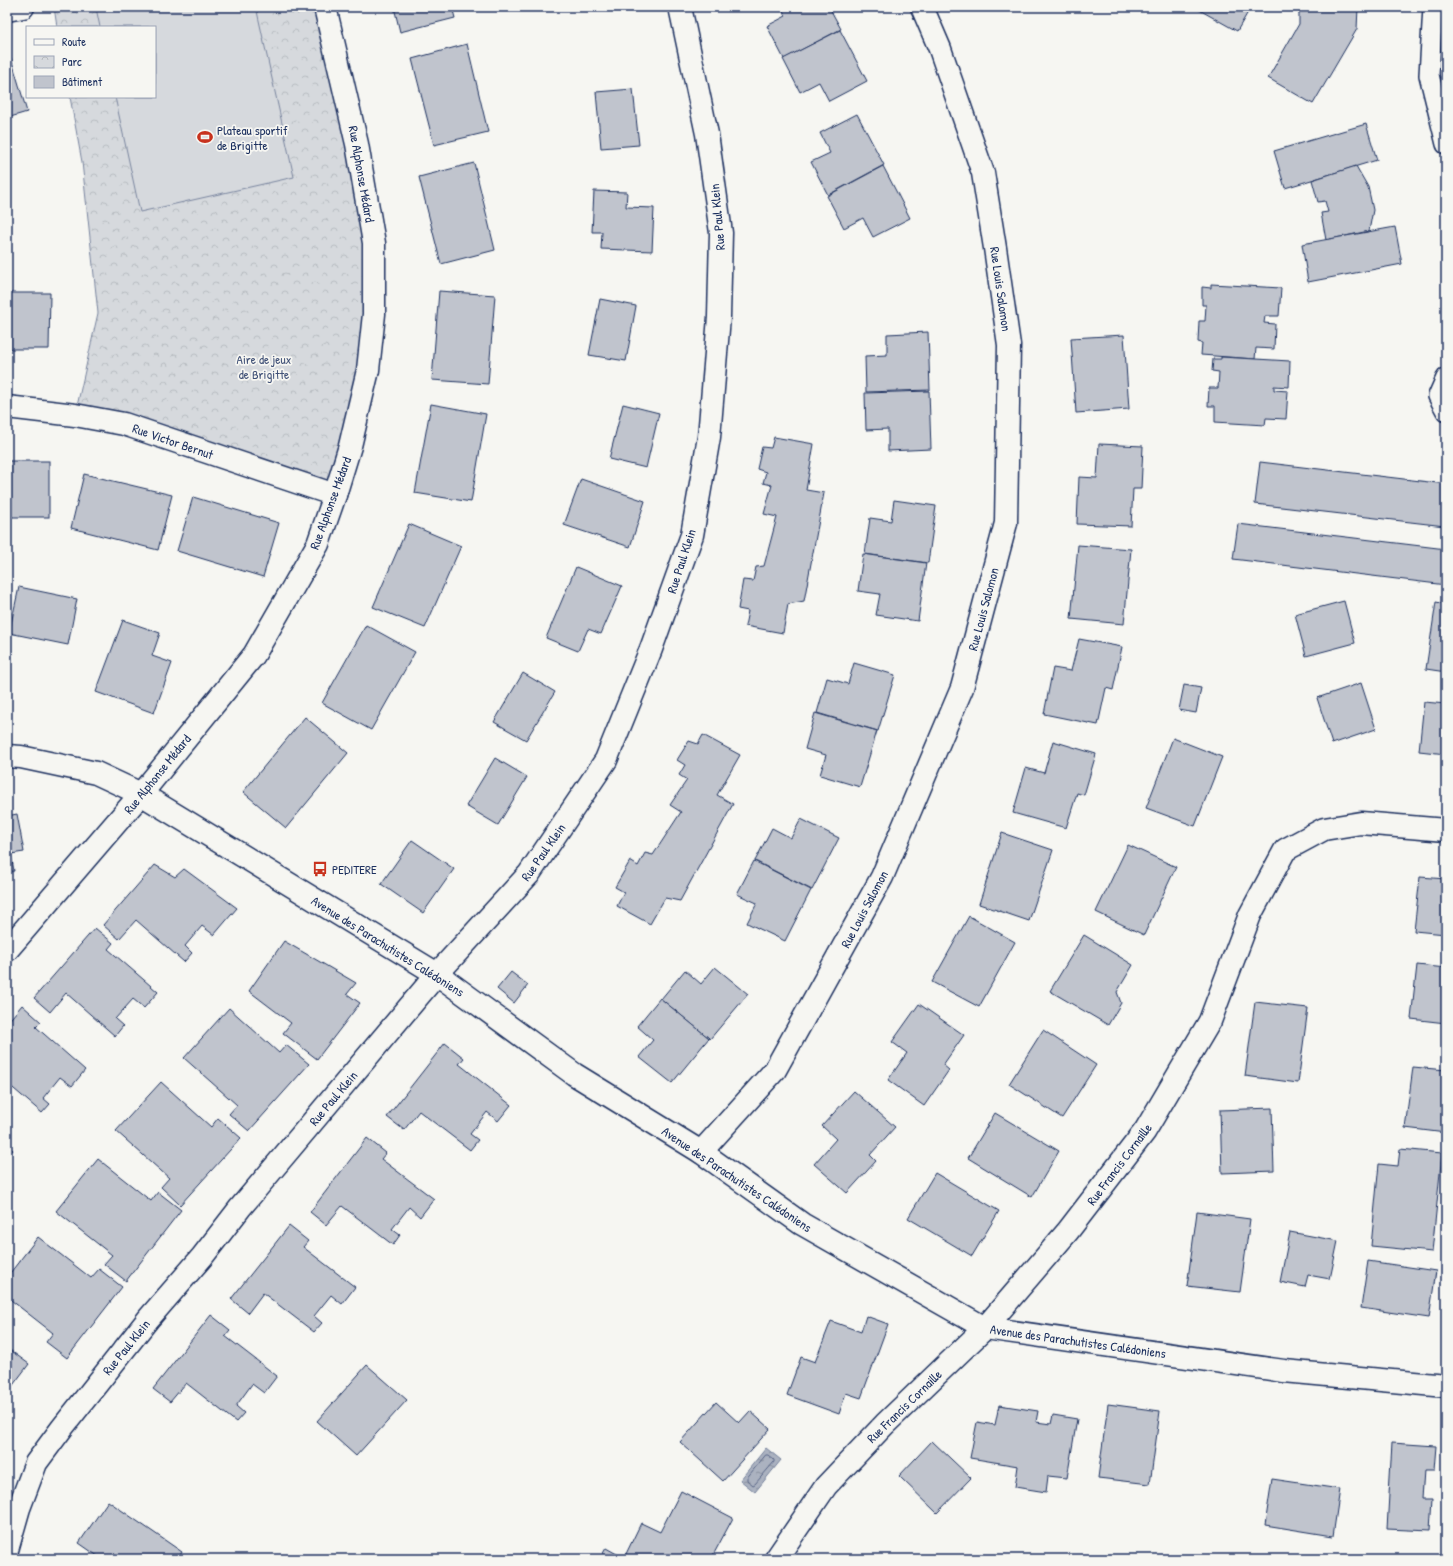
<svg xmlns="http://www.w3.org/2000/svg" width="1453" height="1566" font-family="'Patrick Hand',sans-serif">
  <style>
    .park { fill: url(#park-crowns); stroke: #78849e }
    .pitch { fill: #d6d9dd; stroke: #78849e }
    .water { fill: url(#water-ripples); stroke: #717e99 }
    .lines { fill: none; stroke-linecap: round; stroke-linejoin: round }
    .shore { stroke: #556385; stroke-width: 1 }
    .building { fill: #c0c4cd; stroke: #1b2f5e }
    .lane-casing { stroke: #1b2f5e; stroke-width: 22 }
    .street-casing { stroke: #1b2f5e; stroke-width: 25 }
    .lane { stroke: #f6f6f2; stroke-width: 19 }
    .street { stroke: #f6f6f2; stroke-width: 22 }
    .labels { text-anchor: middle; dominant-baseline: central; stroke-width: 3.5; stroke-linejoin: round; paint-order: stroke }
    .poi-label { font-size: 13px; fill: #1b2f5e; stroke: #f6f6f2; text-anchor: start }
    .street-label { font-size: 13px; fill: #1b2f5e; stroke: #f6f6f2 }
    .park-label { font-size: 13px; fill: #405177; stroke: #f6f6f2 }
  </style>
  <defs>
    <pattern id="park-crowns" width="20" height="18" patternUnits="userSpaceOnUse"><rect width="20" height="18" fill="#d6d9dd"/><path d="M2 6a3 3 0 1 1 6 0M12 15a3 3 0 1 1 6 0" fill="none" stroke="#b7bbc0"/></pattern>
    <pattern id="water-ripples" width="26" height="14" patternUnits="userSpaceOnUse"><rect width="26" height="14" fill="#abb2c0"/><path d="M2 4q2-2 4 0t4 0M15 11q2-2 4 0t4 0" fill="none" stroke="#8a919f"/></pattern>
  </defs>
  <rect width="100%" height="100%" fill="#f6f6f2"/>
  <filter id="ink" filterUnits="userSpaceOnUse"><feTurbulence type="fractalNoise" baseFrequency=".025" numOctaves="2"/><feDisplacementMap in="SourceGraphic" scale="8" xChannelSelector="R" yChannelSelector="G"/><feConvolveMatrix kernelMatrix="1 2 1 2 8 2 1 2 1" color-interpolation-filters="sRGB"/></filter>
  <g filter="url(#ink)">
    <polygon class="park" points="54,7 325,7 357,144 374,314 335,495 75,415 98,313 82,162 70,97 155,97 155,27 57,27"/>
    <polygon class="pitch" points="101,7 256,7 294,177 140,212 115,97 155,97 155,27 100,27 96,8"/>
    <polygon class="water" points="766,1448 781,1460 755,1492 740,1480"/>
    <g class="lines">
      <polygon class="shore" points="766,1455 768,1455 774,1460 774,1462 755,1484 753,1485 747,1480 747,1478"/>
    </g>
    <g class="building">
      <polygon points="394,7 452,7 455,18 400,32"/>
      <polygon points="781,7 829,7 841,29 784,59 767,26 786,16"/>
      <polygon points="1194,7 1251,7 1237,31"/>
      <polygon points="1299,7 1358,7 1357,29 1313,104 1268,78 1299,24"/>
      <polygon points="840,30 867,81 829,101 819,82 800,92 783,59"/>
      <polygon points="467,44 488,132 434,145 412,59"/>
      <polygon points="11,58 27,112 7,118 7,59"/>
      <polygon points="633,89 639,145 601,148 596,92"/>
      <polygon points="857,114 884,165 828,195 811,162 830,153 820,133"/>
      <polygon points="1366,124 1377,160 1285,188 1274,151"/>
      <polygon points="474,163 495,250 441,264 419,177"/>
      <polygon points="883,166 910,218 873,237 863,218 844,228 827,196"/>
      <polygon points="1356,166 1368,187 1373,210 1369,231 1326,240 1321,213 1328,212 1325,201 1318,202 1312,180"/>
      <polygon points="594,191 627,192 626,207 654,208 652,251 601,249 602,232 592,232"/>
      <polygon points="1395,227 1402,264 1308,282 1302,244"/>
      <polygon points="1211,284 1281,288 1279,316 1265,316 1264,323 1275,324 1274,349 1256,348 1255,359 1201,355 1202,343 1198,342 1199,321 1205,321 1206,305 1202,305 1202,287 1211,288"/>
      <polygon points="439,291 495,295 488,384 432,380"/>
      <polygon points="7,293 50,293 49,349 7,349"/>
      <polygon points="600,299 636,306 626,361 589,355"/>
      <polygon points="928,332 930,390 866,392 865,356 887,355 887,334"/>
      <polygon points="1124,335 1129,409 1076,413 1071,338"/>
      <polygon points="1221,357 1290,361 1289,387 1274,386 1274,390 1288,391 1286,419 1266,418 1265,425 1215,422 1215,406 1208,406 1209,388 1218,388 1219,372 1212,371 1213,359 1221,359"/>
      <polygon points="929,391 931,449 888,451 888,429 866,430 865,393"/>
      <polygon points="431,404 486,414 471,502 415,493"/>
      <polygon points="623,404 659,413 646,468 609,459"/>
      <polygon points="774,437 814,444 806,490 824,493 804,601 788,604 783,633 745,626 748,611 738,609 743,580 753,581 756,567 764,566 777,517 764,514 772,485 763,483 766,472 757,469 762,447 771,448"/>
      <polygon points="1099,444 1143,446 1141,489 1133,489 1131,526 1077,524 1079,477 1097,478"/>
      <rect x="7" y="461" width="42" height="56"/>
      <polygon points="1260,462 1446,484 1445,526 1255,504"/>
      <polygon points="84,474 172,495 158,550 71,528"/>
      <polygon points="581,479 645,501 630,547 564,525"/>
      <polygon points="193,497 279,523 263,577 177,551"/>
      <polygon points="894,500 936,506 928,563 865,554 870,518 891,521"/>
      <polygon points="409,524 461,546 425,628 373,607"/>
      <polygon points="1238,524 1446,549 1446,585 1233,559"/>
      <polygon points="1078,545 1131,549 1124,624 1071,619"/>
      <polygon points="863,554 926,563 918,621 876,615 880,594 858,591"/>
      <polygon points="576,567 622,586 601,634 588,629 578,651 546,638"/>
      <polygon points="19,587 77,599 68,645 9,633"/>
      <polygon points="1344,601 1355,643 1306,656 1295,614"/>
      <polygon points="1436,602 1446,604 1446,672 1426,669"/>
      <polygon points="123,620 160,633 152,656 172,663 154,713 96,692"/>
      <polygon points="366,625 415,652 371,730 322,703"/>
      <polygon points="1079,639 1122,647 1113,690 1106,688 1098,725 1044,714 1053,668 1071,671"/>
      <polygon points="854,663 895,675 878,731 817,713 827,678 848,684"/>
      <polygon points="523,673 555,692 526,740 494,722"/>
      <polygon points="1361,683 1376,729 1332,744 1317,698"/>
      <polygon points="1184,685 1201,688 1196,713 1179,710"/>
      <polygon points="1424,702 1446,704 1446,754 1419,751"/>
      <polygon points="815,713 877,731 860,787 820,775 826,755 805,749"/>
      <polygon points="305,717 348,753 286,828 243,792"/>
      <polygon points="703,735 740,755 717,795 733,804 680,901 665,898 650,924 617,906 624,892 615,887 630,861 638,866 645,853 653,855 681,812 670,805 687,780 679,775 685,765 677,760 689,741 698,744"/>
      <polygon points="1173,738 1222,757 1195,826 1146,808"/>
      <polygon points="1053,741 1096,754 1084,795 1077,793 1066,828 1013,813 1026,768 1044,773"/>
      <polygon points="495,758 527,777 498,825 466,806"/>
      <polygon points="17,814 24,852 11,854 14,871 7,872 7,816"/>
      <polygon points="801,819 839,838 812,890 755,861 772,828 791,838"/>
      <polygon points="1002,833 1053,850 1029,921 979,904"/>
      <polygon points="412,840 454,869 423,913 381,884"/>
      <polygon points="1128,845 1176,867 1144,935 1096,912"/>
      <polygon points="754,861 811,890 785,941 747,923 757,903 737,894"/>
      <polygon points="155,865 175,877 184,869 237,908 214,935 202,926 185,946 192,953 184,962 136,920 119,939 103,925"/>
      <polygon points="1420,877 1446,879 1446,934 1414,931"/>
      <polygon points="969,916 1015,942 979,1007 932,982"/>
      <polygon points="95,928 113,943 108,949 158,992 144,1008 133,999 115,1019 123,1026 115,1036 66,993 50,1012 34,998"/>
      <polygon points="1084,935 1133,965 1117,992 1121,1003 1108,1025 1050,991"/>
      <polygon points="284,941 356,983 347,994 360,1003 317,1059 283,1033 291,1023 249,991"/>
      <polygon points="1417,965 1446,968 1446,1023 1411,1019"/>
      <polygon points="715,967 748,994 710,1039 661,999 685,970 701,984"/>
      <polygon points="511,972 528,985 514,1003 497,989"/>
      <polygon points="660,998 709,1038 672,1083 639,1057 653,1040 637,1026"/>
      <polygon points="1255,1002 1308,1008 1298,1083 1245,1076"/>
      <polygon points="919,1004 964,1035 943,1065 949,1070 924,1106 888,1080 907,1053 892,1042"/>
      <polygon points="22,1005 41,1022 36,1027 85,1070 72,1086 60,1077 43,1098 50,1104 42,1113 7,1083 7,1023"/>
      <polygon points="229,1008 279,1053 286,1045 309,1064 249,1131 229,1114 237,1105 184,1058"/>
      <polygon points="1043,1030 1096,1065 1062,1118 1009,1084"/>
      <polygon points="445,1043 464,1058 459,1064 511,1105 498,1121 487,1112 470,1134 478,1140 470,1150 419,1111 404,1130 387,1117"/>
      <polygon points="1413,1067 1446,1070 1446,1133 1405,1128"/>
      <polygon points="161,1082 211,1127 218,1118 241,1138 180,1205 161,1187 169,1178 116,1131"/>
      <polygon points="854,1091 895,1127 870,1155 876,1161 847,1193 814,1164 836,1139 822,1126"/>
      <polygon points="1272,1108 1274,1171 1222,1173 1220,1110"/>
      <polygon points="995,1113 1059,1151 1032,1197 968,1158"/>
      <polygon points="367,1138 386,1153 381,1159 434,1199 420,1217 409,1207 392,1229 400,1235 393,1245 342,1206 326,1225 310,1212"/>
      <polygon points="7,1145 13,1150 7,1157"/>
      <polygon points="1400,1149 1442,1153 1432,1252 1371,1246 1379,1164 1398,1166"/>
      <polygon points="98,1159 151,1201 158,1192 181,1210 126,1281 104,1264 112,1255 56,1211"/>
      <polygon points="935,1173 999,1211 972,1256 908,1218"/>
      <polygon points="1197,1212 1250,1219 1240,1292 1187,1286"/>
      <polygon points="289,1226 308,1241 303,1247 355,1287 342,1304 331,1295 314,1316 322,1323 314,1332 263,1293 248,1313 231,1299"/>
      <polygon points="1290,1232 1338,1241 1330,1279 1308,1275 1305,1287 1280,1282"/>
      <polygon points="38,1237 91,1278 99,1269 122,1287 67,1358 46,1342 53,1333 7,1297 7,1277"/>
      <polygon points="1368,1261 1436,1271 1429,1318 1361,1308"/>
      <polygon points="211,1315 230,1330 225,1336 277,1376 264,1393 252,1384 236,1406 244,1413 236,1422 186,1383 170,1402 153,1389"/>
      <polygon points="866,1316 888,1324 861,1398 846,1393 839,1414 787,1395 801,1357 815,1362 831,1321 861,1332"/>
      <polygon points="7,1348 29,1364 7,1393"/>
      <polygon points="367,1365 407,1400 356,1456 317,1421"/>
      <polygon points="716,1402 739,1423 750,1411 770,1429 723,1481 680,1442"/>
      <polygon points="1108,1404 1160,1411 1150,1484 1098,1478"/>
      <polygon points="999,1405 1038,1411 1036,1422 1051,1424 1053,1415 1077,1419 1067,1478 1048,1476 1046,1492 1015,1487 1018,1466 970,1458 977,1422 995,1425"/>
      <polygon points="932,1441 971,1478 937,1513 899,1476"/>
      <polygon points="1392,1443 1436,1446 1434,1470 1424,1470 1422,1499 1432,1499 1430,1531 1387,1529"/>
      <polygon points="1272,1479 1340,1489 1333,1536 1265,1525"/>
      <polygon points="681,1491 733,1518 711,1559 600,1559 606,1548 624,1558 641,1523 660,1532"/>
      <polygon points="108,1501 182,1552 178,1559 102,1559 79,1543"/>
    </g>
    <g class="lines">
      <defs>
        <g id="lane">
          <polyline points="1433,7 1429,75 1446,144"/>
          <polyline points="1446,378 1438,396 1446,411"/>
        </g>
        <g id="street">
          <polyline points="7,10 23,7"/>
          <polyline points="7,407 75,415 124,424 335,495"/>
          <polyline points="7,756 21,757 96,773 141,794 437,974 574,1074 701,1152 802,1224 985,1328 1284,1371 1446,1386"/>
          <polyline points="7,950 141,794 254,655 318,544 335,495 350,446 368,370 374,314 374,243 357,144 325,7"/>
          <polyline points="701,1152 775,1070 882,877 962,688 1006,523 1009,345 995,248 983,173 940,49 922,7"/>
          <polyline points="7,1550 19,1508 36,1463 62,1428 149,1318 202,1257 240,1208 437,974 529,874 606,760 651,649 692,535 709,437 719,317 721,233 707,134 680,7"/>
          <polyline points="776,1559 826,1486 885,1424 985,1328 1068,1231 1145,1131 1210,1021 1250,915 1285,850 1324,829 1361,823 1446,830"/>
        </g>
      </defs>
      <use href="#lane" class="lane-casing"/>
      <use href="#street" class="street-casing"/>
      <use href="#lane" class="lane"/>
      <use href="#street" class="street"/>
    </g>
  </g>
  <defs>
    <symbol id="stadium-bare" viewBox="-9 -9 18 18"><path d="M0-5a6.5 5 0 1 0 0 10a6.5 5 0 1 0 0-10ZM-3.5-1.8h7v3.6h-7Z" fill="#c8321e" stroke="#f6f6f2" stroke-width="2.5" paint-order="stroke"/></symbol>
    <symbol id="bus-bare" viewBox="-9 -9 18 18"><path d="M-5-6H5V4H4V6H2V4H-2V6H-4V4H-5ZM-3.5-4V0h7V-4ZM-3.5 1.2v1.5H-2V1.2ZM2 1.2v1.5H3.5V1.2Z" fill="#c8321e" stroke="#f6f6f2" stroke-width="2.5" paint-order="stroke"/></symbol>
  </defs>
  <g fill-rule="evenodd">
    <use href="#stadium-bare" x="194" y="126" width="22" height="22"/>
    <use href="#bus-bare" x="309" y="858" width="22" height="22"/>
  </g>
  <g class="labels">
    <g class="poi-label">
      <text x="217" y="130">Plateau sportif<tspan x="217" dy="15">de Brigitte</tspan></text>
      <text x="332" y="869">PEDITERE</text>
    </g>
    <g class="street-label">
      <text transform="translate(362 174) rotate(80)">Rue Alphonse Médard</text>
      <text transform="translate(717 217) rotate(-95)">Rue Paul Klein</text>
      <text transform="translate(1001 289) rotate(82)">Rue Louis Salomon</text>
      <text transform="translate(173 441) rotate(19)">Rue Victor Bernut</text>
      <text transform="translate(330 503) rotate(-70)">Rue Alphonse Médard</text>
      <text transform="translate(681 561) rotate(-72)">Rue Paul Klein</text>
      <text transform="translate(983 609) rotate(-75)">Rue Louis Salomon</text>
      <text transform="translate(157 774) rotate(-51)">Rue Alphonse Médard</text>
      <text transform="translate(543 852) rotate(-55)">Rue Paul Klein</text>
      <text transform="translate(864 909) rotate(-62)">Rue Louis Salomon</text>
      <text transform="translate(388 946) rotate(32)">Avenue des Parachutistes Calédoniens</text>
      <text transform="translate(333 1098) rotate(-50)">Rue Paul Klein</text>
      <text transform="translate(1119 1164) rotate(-53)">Rue Francis Cornaille</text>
      <text transform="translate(737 1179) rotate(34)">Avenue des Parachutistes Calédoniens</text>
      <text transform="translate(1078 1341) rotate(8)">Avenue des Parachutistes Calédoniens</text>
      <text transform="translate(126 1347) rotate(-51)">Rue Paul Klein</text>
      <text transform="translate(904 1406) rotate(-44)">Rue Francis Cornaille</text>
    </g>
    <g class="park-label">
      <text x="264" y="359">Aire de jeux<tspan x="264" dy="15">de Brigitte</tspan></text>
    </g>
  </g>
  <rect width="1453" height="1566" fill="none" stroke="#f6f6f2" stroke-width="24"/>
  <rect x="12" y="12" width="1429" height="1542" fill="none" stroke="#1b2f5e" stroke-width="1.5" filter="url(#ink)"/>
  <rect x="26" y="26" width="130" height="72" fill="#f6f6f2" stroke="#9ea6b7"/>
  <rect x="34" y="39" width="20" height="6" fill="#f6f6f2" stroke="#9ea6b7"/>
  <text x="62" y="46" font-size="12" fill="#1b2f5e">Route</text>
  <rect x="34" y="56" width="20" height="12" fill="url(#park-crowns)" stroke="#9ea6b7"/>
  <text x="62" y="66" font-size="12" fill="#1b2f5e">Parc</text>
  <rect x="34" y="76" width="20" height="12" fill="#c0c4cd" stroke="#9ea6b7"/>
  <text x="62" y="86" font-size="12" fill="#1b2f5e">Bâtiment</text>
</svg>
